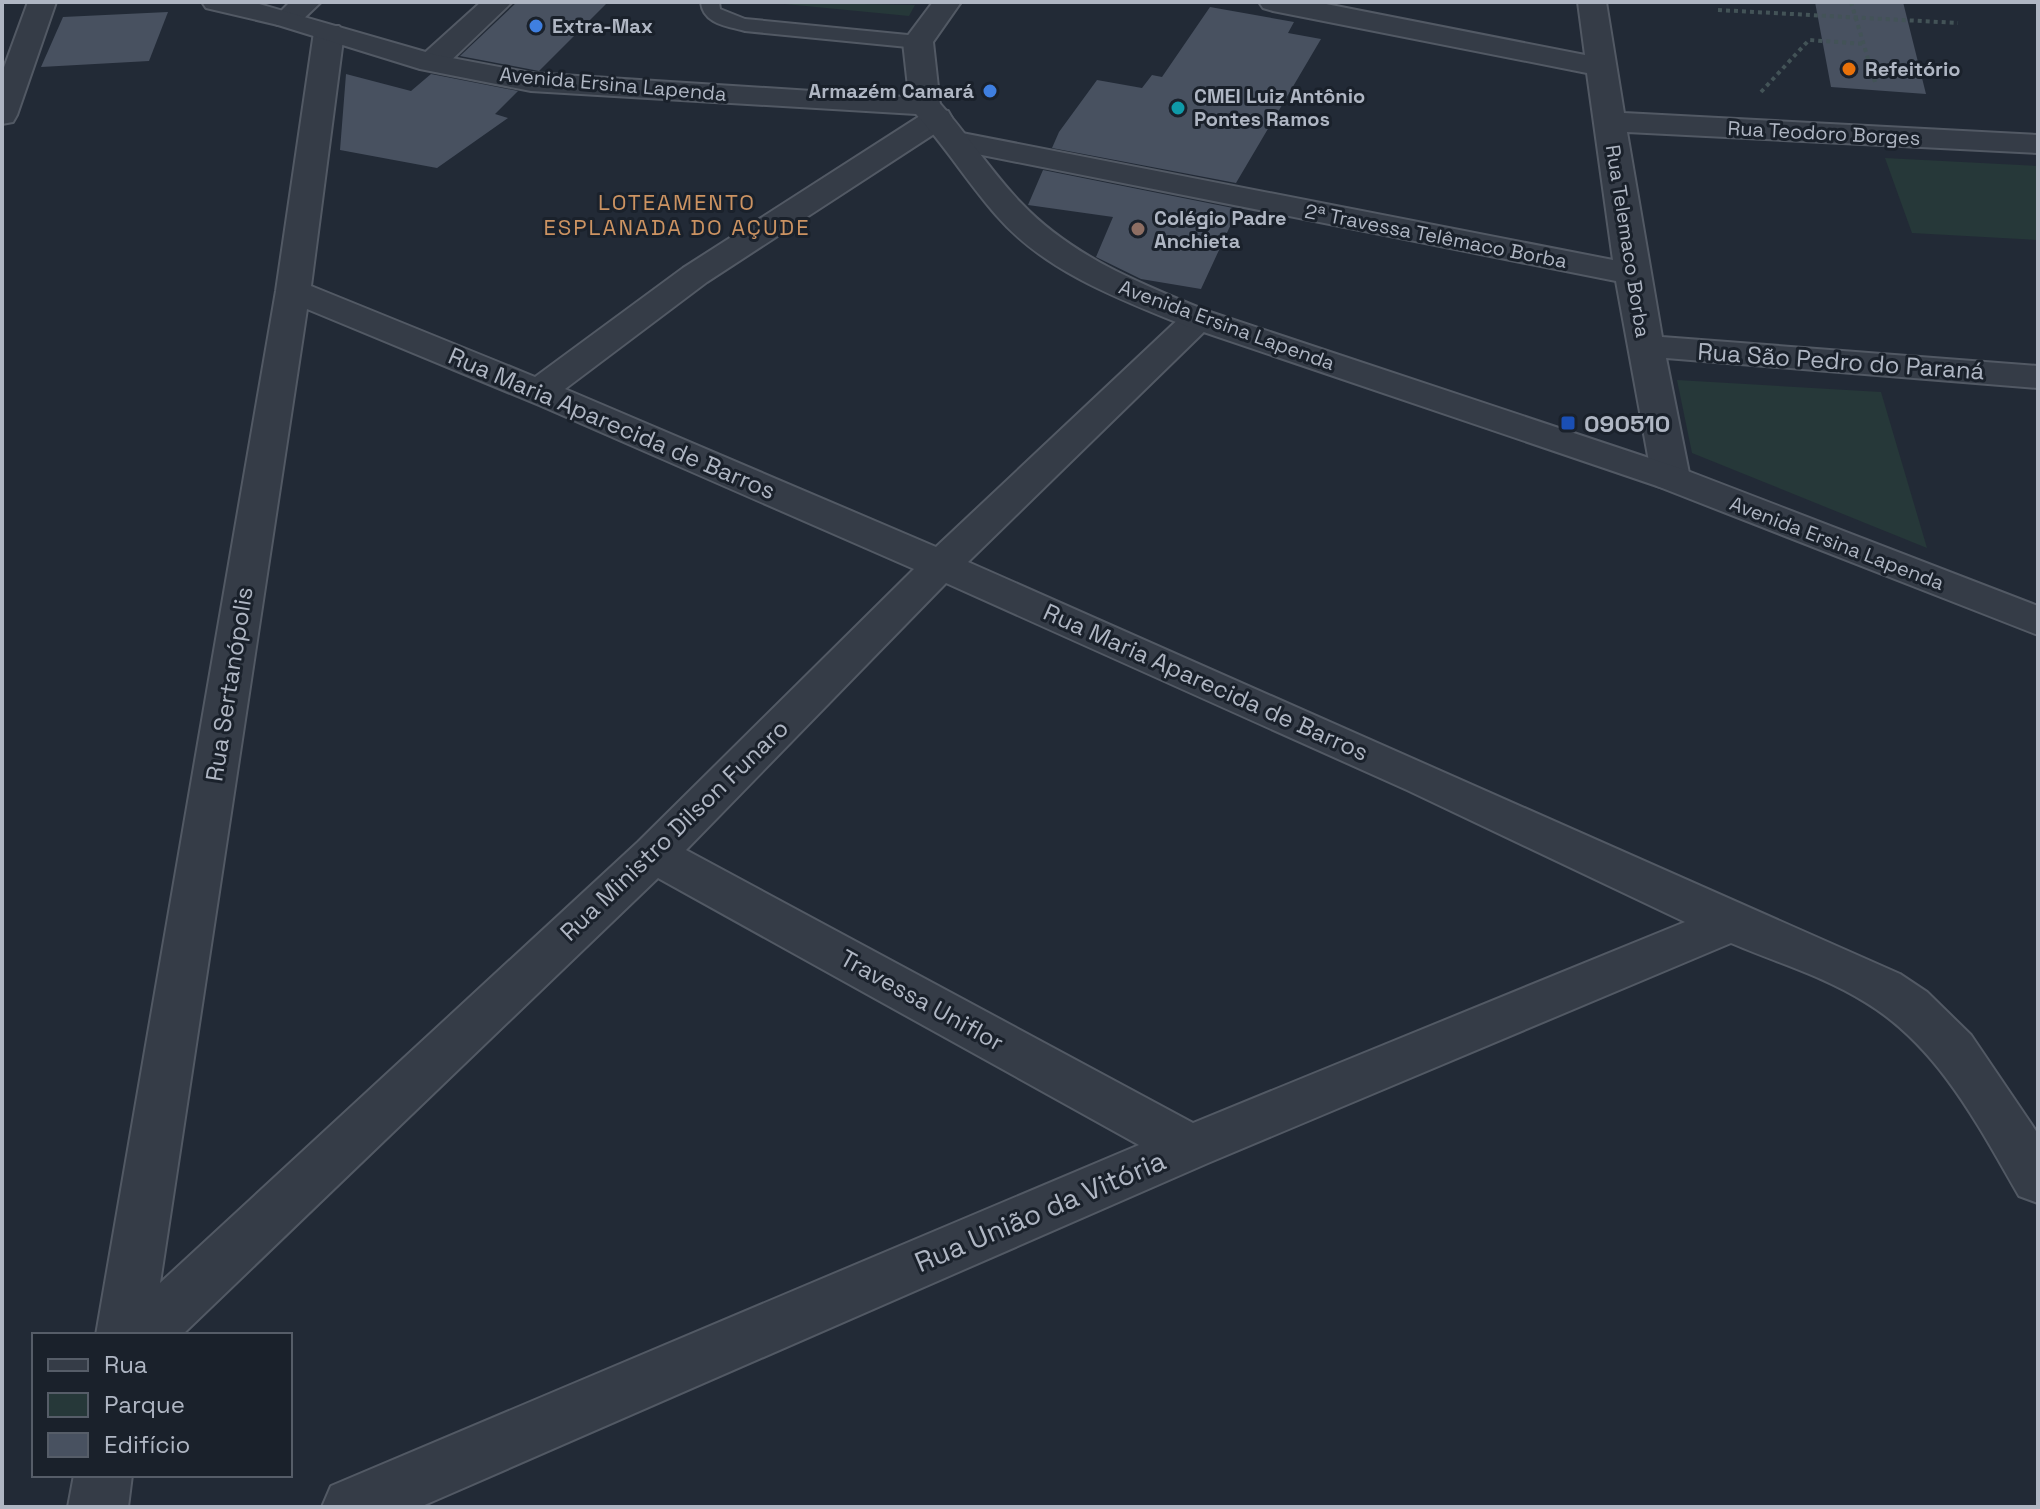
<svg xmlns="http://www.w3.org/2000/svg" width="2040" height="1509" font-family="'Space Grotesk',sans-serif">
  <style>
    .green { fill: #263839 }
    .building { fill: #485160 }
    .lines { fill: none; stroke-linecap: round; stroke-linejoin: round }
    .service-casing { stroke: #525964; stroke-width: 4 }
    .minor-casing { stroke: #525964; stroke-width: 4 }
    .tertiary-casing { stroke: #525964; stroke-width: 4 }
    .path { stroke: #435357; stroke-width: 4; stroke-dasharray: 4 4; stroke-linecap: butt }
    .service { fill: #353c47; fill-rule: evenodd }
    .minor { fill: #353c47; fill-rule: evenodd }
    .tertiary { fill: #353c47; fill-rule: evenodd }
    .shop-dot { fill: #3f7fe0; stroke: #1a212b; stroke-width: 3 }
    .food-dot { fill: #e8710a; stroke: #1a212b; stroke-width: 3 }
    .culture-dot { fill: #0f9aa8; stroke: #1a212b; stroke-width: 3 }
    .education-dot { fill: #8d6e63; stroke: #1a212b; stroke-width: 3 }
    .transit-dot { fill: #1a4fb4; stroke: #1a212b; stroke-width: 3 }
    .labels { text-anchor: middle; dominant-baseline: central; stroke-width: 6; stroke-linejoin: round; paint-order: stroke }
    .far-poi-label { font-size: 20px; font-weight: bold; fill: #afb6c3; stroke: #1a212b; text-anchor: start }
    .far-street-label { font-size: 20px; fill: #afb6c3; stroke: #1a212b }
    .far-neighbourhood-label { font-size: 22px; letter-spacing: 2px; fill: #cc9362; stroke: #1a212b }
    .street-label { font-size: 24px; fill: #afb6c3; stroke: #1a212b }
    .poi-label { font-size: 24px; font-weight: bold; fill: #afb6c3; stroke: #1a212b; text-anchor: start }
    .near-street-label { font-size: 28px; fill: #afb6c3; stroke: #1a212b }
  </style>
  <rect width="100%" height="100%" fill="#222a36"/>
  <g class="green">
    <polygon points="764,2 915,5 909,16"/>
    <polygon points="1885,158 2038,166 2038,240 1912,233"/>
    <polygon points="1677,380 1881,392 1927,548 1692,453"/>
  </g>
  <g class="building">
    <polygon points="517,2 608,2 539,71 460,56"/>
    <polygon points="1815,2 1903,2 1926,94 1831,87"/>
    <polygon points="1210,7 1294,22 1288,33 1321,39 1236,183 1052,148 1059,132 1097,80 1142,88 1152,75 1162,77"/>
    <polygon points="168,12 149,61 41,67 63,17"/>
    <polygon points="346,74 411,91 431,74 518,91 495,114 508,118 437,168 340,150"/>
    <polygon points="1043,170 1238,209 1201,289 1141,279 1096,257 1113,217 1028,205"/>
  </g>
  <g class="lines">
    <defs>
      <path id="service" d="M 701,2 L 719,2 L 720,9 L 745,19 L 918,36 L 927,42 L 918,48 L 745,31 C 727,26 703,24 701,2 Z"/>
      <g id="minor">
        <polygon points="28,2 56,2 17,115 13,122 2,124 2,73"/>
        <polygon points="290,2 321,2 297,25 277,25 273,19"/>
        <polygon points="481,2 512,2 442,69 420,69 416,63 420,57"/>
        <path d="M 933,2 L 961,2 L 933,42 L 940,105 L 938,109 L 948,111 L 952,118 L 948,125 L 707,282 L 565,389 L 936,547 L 1186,312 L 1198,309 L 1210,312 L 1215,319 L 1210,326 L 968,562 L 1900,974 L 1927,992 L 1971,1035 L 2038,1134 L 2038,1203 L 2019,1196 C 1978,1125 1938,1046 1865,1002 C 1824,976 1775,962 1731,943 L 1208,1163 L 420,1507 L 322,1507 L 331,1486 L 1139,1145 L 658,878 L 182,1335 L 96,1335 L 276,291 L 314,32 L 319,26 L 339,26 L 344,32 L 311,286 L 535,377 L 683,268 L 923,114 L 914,111 L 910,105 L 903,42 ZM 307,309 L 539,405 L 914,569 L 638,842 L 160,1283 ZM 946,583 L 1407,790 L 1685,922 L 1193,1123 L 686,850 Z"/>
        <polygon points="1259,2 1316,2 1585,55 1578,2 1606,2 1624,113 2038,135 2038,153 1627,132 1662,337 2038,366 2038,388 1666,358 1690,478 1685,486 1671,490 1657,486 1652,478 1616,281 957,150 946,148 941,141 946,134 957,132 1613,260 1587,73 1273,11 1263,8"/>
        <polygon points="74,1475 132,1475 128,1507 68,1507"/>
      </g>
      <path id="tertiary" d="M 202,2 L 252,2 L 436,55 L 531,73 L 936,99 C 966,132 990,171 1021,203 C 1072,257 1143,285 1210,312 L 1685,470 L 2038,606 L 2038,635 L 1657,486 L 1186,326 C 1119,299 1044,271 996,215 C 968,183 945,146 916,114 L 531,91 L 420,69 L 278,25 L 206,8 Z"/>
    </defs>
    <use href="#service" class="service-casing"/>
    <use href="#minor" class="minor-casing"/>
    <use href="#tertiary" class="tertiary-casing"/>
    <g class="path">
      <polyline points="1851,2 1875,82"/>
      <polyline points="1718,10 1958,23"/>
      <polyline points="1761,92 1809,40 1865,44"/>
    </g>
    <use href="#service" class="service"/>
    <use href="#minor" class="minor"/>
    <use href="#tertiary" class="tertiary"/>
  </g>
  <g class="shop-dot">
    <circle cx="536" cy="26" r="8"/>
    <circle cx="990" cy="91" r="8"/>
  </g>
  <circle class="food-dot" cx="1849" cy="69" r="8"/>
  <circle class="culture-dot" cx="1178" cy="108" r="8"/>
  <circle class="education-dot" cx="1138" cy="229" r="8"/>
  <rect class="transit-dot" x="1560" y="415" width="16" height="16" rx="4"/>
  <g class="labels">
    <g class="far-poi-label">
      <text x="552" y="26">Extra-Max</text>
      <text x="1865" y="69">Refeitório</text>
      <text x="974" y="91" text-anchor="end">Armazém Camará</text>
      <text x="1194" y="96">CMEI Luiz Antônio<tspan x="1194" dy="23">Pontes Ramos</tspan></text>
      <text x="1154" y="218">Colégio Padre<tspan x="1154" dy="23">Anchieta</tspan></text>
    </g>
    <g class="far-street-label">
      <text transform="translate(613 84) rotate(5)">Avenida Ersina Lapenda</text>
      <text transform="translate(1824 133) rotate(3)">Rua Teodoro Borges</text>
      <text transform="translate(1436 236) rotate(11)">2ª Travessa Telêmaco Borba</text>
      <text transform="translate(1628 241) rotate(81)">Rua Telemaco Borba</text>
      <text transform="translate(1227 325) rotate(20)">Avenida Ersina Lapenda</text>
      <text transform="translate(1837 543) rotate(21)">Avenida Ersina Lapenda</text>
    </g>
    <g class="far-neighbourhood-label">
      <text x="677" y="202">LOTEAMENTO<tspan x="677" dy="25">ESPLANADA DO AÇUDE</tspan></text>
    </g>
    <g class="street-label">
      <text transform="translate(1841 361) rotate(4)">Rua São Pedro do Paraná</text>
      <text transform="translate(612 423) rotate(23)">Rua Maria Aparecida de Barros</text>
      <text transform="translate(1206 682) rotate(24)">Rua Maria Aparecida de Barros</text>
      <text transform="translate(229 684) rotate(-81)">Rua Sertanópolis</text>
      <text transform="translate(674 830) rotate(-44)">Rua Ministro Dilson Funaro</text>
      <text transform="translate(922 1000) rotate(29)">Travessa Uniflor</text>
    </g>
    <g class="poi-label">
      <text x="1584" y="423">090510</text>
    </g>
    <g class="near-street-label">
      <text transform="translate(1040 1211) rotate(-23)">Rua União da Vitória</text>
    </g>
  </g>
  <rect width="2040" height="1509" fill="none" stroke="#afb6c3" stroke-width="8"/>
  <rect x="32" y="1333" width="260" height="144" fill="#1a212b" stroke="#565d68" stroke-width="2"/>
  <rect x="48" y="1359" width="40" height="12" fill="#353c47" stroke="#565d68" stroke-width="2"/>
  <text x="104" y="1373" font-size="24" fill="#afb6c3">Rua</text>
  <rect x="48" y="1393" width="40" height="24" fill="#263839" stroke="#565d68" stroke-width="2"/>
  <text x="104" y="1413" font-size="24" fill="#afb6c3">Parque</text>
  <rect x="48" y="1433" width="40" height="24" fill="#485160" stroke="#565d68" stroke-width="2"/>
  <text x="104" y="1453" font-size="24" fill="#afb6c3">Edifício</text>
</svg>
